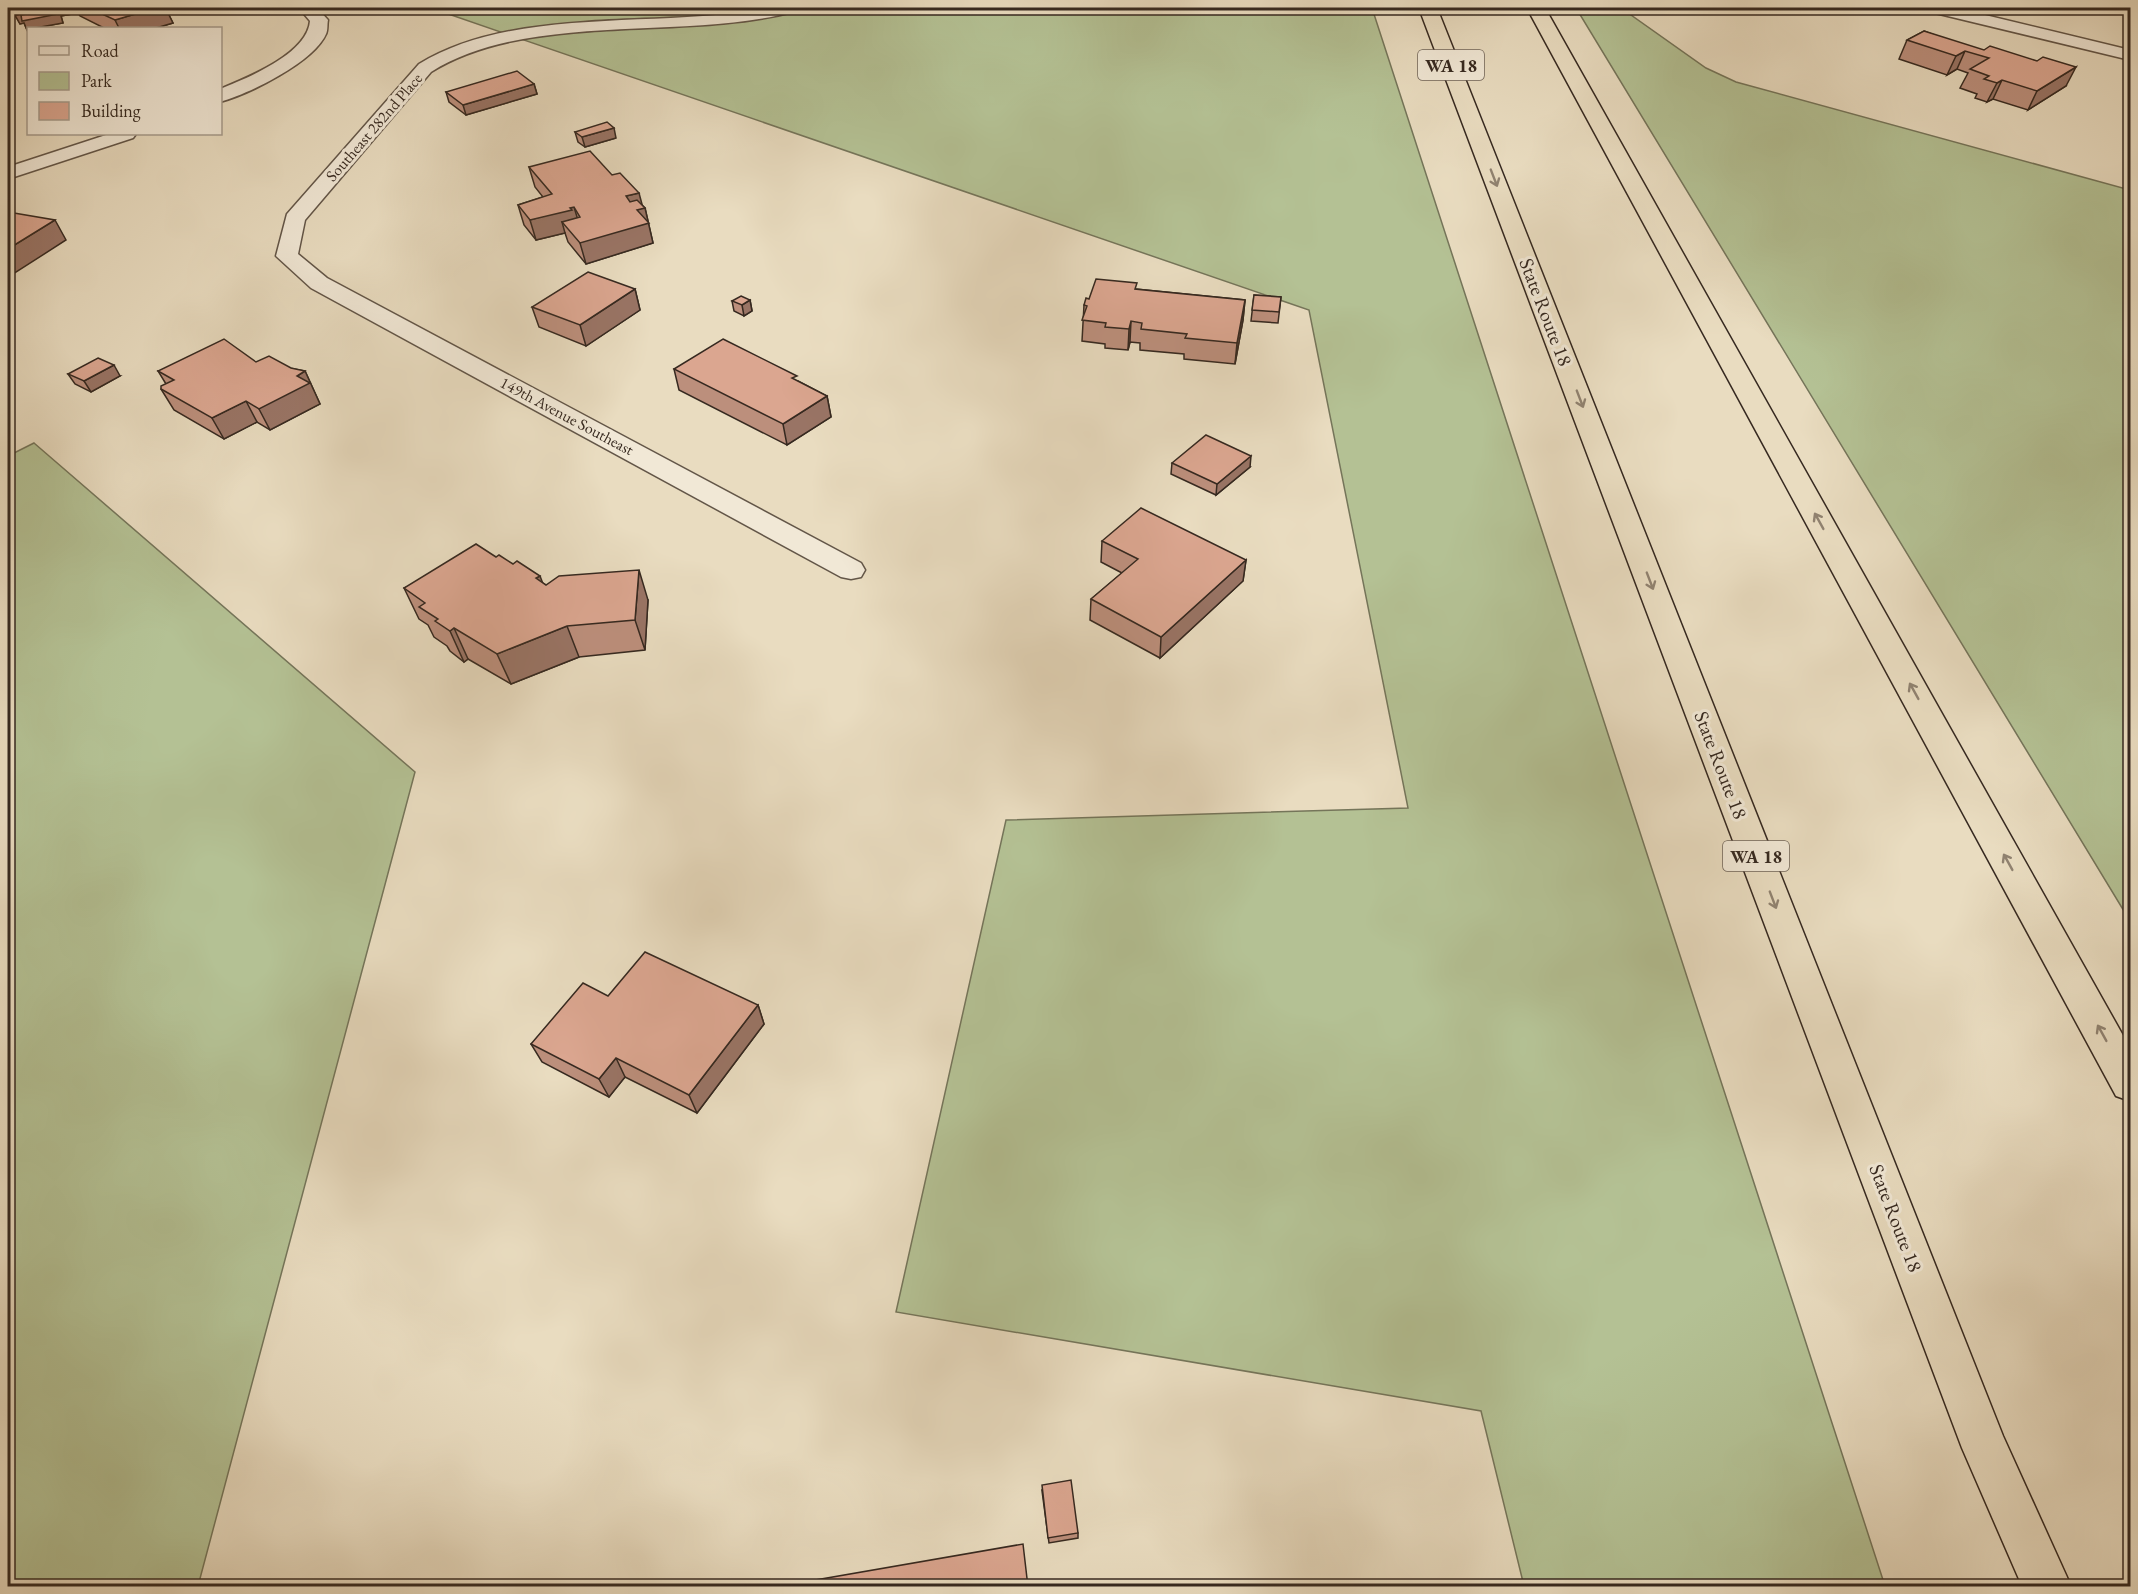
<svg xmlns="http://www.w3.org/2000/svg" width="2138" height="1594" font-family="'EB Garamond',serif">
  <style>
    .green { fill: #b4c194; stroke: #75755a; stroke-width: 1.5 }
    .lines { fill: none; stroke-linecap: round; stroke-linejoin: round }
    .minor-casing { stroke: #635648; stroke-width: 3 }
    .highway-casing { stroke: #362920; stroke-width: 3 }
    .minor { fill: #f1e8d6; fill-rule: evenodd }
    .highway { fill: #e9dcc0; fill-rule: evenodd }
    .wall { fill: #bc8f7c; stroke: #362920; stroke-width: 1.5 }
    .shaded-wall { fill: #997465; stroke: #362920; stroke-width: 1.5 }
    .building { fill: #dba690; stroke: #362920; stroke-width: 1.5 }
    .oneway { stroke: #908270 }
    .labels { text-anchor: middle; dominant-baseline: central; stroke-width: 6; stroke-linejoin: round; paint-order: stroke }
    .far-street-label { font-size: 16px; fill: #362920; stroke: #f1e8d6 }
    .shield { fill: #f1e8d6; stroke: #6e6257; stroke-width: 1.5 }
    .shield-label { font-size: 18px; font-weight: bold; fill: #362920 }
    .street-label { font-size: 20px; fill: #362920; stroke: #f1e8d6 }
  </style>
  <rect width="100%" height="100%" fill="#e9dcc0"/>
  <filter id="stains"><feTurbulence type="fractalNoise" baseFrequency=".00333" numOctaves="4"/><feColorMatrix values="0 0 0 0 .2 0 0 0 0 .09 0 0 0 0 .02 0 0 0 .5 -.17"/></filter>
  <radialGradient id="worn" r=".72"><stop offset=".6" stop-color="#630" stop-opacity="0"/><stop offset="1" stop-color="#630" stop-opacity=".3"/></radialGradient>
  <g class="green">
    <polygon points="431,8 1372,8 1885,1586 1524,1586 1481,1411 896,1312 1006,820 1408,808 1309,310"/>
    <polygon points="1576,8 1621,8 1706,68 1736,82 2130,190 2130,921"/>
    <polygon points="34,443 415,772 198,1586 8,1586 8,456"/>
  </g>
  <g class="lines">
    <defs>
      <g id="minor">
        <path d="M 299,8 L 317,8 L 328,20 C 327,25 328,30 326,34 C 314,62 249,94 220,102 L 220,89 C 249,77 307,54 310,21 Z"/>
        <path d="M 769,8 L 796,8 L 793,12 C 683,41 528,11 431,72 L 305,220 L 298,254 L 327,278 L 861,563 L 865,570 L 861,577 L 851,579 L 841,577 L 311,288 L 276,256 L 287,214 L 419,64 C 515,5 661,29 769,8 Z"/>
        <polygon points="1928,8 1956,8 2130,50 2130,60 1931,12"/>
        <polygon points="109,134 136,134 133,138 8,179 8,167"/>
      </g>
      <g id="highway">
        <polygon points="1419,8 1437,8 2003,1436 2071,1586 2022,1586 1962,1448"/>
        <polygon points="1527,8 1545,8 2130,1048 2130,1101 2116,1096"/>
      </g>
    </defs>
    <use href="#minor" class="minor-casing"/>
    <use href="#highway" class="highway-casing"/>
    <use href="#minor" class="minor"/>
    <use href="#highway" class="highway"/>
  </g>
  <g class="wall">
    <polygon points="13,8 170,8 172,12 168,13 173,23 156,28 104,28 80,16 78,13 61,16 63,23 35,28 28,28 27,30 24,23 20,24 15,15"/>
    <polygon points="1924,31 2066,86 2028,110 1993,99 1987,102 1975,98 1977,94 1960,88 1968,73 1957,69 1947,75 1899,59 1907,40"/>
    <polygon points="534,84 537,94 466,115 449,102 446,92"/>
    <polygon points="575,132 616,138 585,147 578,142"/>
    <polygon points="529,167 612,175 645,208 653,243 586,264 568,242 565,233 536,240 524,225 518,205 543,197 535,187"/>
    <polygon points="635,289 640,310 586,346 539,327 532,307"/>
    <polygon points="1136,289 1245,300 1243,320 1235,364 1184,359 1184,354 1140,350 1140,343 1130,342 1128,350 1105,348 1105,344 1082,341 1084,305 1089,299"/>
    <polygon points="1254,295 1281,297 1278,323 1251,321"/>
    <polygon points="750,300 752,311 744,316 734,311 732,301"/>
    <polygon points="256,362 305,371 320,404 270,430 257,422 224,439 174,410 161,389 166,384 158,371"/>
    <polygon points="674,369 798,381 827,396 831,417 787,445 679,390"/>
    <polygon points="68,374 120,376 91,392 75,384"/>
    <polygon points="1172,463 1250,467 1216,495 1171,474"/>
    <polygon points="1102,541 1246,560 1243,581 1160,658 1090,620 1091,599 1122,573 1101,562"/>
    <polygon points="496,557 546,585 648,600 645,650 579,657 511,684 468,659 464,662 450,651 447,646 434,637 428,625 419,619 404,588"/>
    <polygon points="608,996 758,1005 764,1024 697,1113 625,1077 609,1097 542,1062 531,1044"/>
    <polygon points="1042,1491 1078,1533 1078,1538 1049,1543"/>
  </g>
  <g class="shaded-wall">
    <polygon points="54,8 75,8 78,13 61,16 63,23 35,28 28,28 28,30 27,30 24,23 20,24 15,15"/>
    <polygon points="155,8 170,8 172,12 168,13 173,23 156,28 119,28 115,20"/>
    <polygon points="1965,51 1957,69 1947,75 1956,56"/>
    <polygon points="2076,67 2066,86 2028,110 2037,91"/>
    <polygon points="2002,80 1993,99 1987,102 1997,83"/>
    <polygon points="534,84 537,94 466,115 463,105"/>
    <polygon points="614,128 616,138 585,147 582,137"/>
    <polygon points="639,193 643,208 645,208 653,243 586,264 580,243 626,196"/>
    <polygon points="574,207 580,227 562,222 565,233 536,240 530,220"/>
    <polygon points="55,220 66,240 10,276 8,271 8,249"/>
    <polygon points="635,289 640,310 586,346 580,325"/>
    <polygon points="750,300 752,311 744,316 742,305"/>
    <polygon points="1245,300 1243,320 1235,364 1237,343"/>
    <polygon points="1131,321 1130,342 1128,350 1129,329"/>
    <polygon points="114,365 120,376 91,392 84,381"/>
    <polygon points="305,371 320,404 270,430 259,409 297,376"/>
    <polygon points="827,396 831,417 787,445 783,424"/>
    <polygon points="246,401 257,422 224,439 212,418"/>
    <polygon points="1251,456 1250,467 1216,495 1217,484"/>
    <polygon points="1246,560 1243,581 1160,658 1161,637"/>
    <polygon points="639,570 648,600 645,650 635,620"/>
    <polygon points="540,576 552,607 536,578"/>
    <polygon points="567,626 579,657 511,684 497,654"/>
    <polygon points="454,628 468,659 464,662 450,631"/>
    <polygon points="758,1005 764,1024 697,1113 689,1095"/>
    <polygon points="616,1058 625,1077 609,1097 599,1079"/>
  </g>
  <g class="building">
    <polygon points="13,8 54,8 15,15"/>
    <polygon points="89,8 156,8 115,20"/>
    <polygon points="57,9 58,14 22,21 21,15"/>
    <polygon points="1924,31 1984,50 1990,46 2037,61 2043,57 2076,67 2037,91 2002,80 1997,83 1984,79 1989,76 1970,69 1989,58 1965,51 1956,56 1907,40"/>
    <polygon points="517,71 534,84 463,105 446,92"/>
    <polygon points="607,122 614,128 582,137 575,132"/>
    <polygon points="590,151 612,175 620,173 639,193 626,196 630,202 637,200 645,208 637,210 649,223 580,243 562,222 580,217 574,207 570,208 572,210 530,220 518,205 552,194 529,167"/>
    <polygon points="8,212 55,220 8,249"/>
    <polygon points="588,272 635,289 580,325 532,307"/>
    <polygon points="1096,279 1137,283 1135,289 1245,300 1237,343 1185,338 1187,334 1141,329 1142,323 1131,321 1129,329 1105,327 1106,323 1082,320 1087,306 1084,305 1086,298 1089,299"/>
    <polygon points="1254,295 1281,297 1279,312 1252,310"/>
    <polygon points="741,296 750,300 742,305 732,301"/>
    <polygon points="224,339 256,362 269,356 291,368 305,371 297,376 310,383 259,409 246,401 212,418 161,389 161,386 174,380 158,371"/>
    <polygon points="723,339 797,376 792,378 827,396 783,424 674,369"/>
    <polygon points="98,358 114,365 84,381 68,374"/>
    <polygon points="1206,435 1251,456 1217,484 1172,463"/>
    <polygon points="1141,508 1246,560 1161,637 1091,599 1138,559 1102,541"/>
    <polygon points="476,544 496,557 499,555 513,564 517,561 540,576 536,578 546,585 559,576 639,570 635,620 567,626 497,654 454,628 450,631 435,621 438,619 419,607 425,603 404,588"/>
    <polygon points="645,952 758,1005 689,1095 616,1058 599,1079 531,1044 583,983 608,996"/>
    <polygon points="1071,1480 1078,1533 1048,1538 1042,1485"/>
    <polygon points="1023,1544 1028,1587 775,1587"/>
  </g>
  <defs><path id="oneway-shaft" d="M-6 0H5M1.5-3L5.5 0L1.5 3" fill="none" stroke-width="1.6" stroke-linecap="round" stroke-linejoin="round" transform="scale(1.5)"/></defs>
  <g class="oneway">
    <use href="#oneway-shaft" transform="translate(1494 178) rotate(69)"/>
    <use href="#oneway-shaft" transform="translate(1580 399) rotate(69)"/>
    <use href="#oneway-shaft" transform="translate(1819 521) rotate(-119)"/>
    <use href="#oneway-shaft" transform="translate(1650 581) rotate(69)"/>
    <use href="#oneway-shaft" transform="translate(1914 691) rotate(-119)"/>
    <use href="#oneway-shaft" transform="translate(2008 862) rotate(-119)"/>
    <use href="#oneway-shaft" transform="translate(1773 900) rotate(69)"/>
    <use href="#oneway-shaft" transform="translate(2102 1033) rotate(-119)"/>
  </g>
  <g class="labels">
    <g class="far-street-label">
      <text transform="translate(374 127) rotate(-49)">Southeast 282nd Place</text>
      <text transform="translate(567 416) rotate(28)">149th Avenue Southeast</text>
    </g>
    <g class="shield">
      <rect x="1418" y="50" width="66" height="30" rx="4.5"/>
      <rect x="1723" y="841" width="66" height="30" rx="4.5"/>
    </g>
    <g class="shield-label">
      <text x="1451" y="65">WA 18</text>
      <text x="1756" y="856">WA 18</text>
    </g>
    <g class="street-label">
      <text transform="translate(1546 312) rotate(69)">State Route 18</text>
      <text transform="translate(1721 765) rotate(69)">State Route 18</text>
      <text transform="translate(1896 1218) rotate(69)">State Route 18</text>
    </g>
  </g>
  <rect width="2138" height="1594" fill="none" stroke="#e9dcc0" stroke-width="30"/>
  <rect x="9" y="9" width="2120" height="1576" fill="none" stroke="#362920" stroke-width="3"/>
  <rect x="15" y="15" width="2108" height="1564" fill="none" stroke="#362920" stroke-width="1.5"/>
  <rect x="27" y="27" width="195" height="108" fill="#f1e8d6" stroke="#a69c8d" stroke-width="1.5"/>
  <rect x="39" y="46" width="30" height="9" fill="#f1e8d6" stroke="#a69c8d" stroke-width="1.5"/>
  <text x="81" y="57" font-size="18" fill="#362920">Road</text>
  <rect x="39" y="72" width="30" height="18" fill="#b4c194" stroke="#a69c8d" stroke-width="1.5"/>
  <text x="81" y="87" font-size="18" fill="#362920">Park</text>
  <rect x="39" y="102" width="30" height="18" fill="#dba690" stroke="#a69c8d" stroke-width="1.5"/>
  <text x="81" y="117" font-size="18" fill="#362920">Building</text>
  <rect width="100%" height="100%" filter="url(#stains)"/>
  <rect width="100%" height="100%" fill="url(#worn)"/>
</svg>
